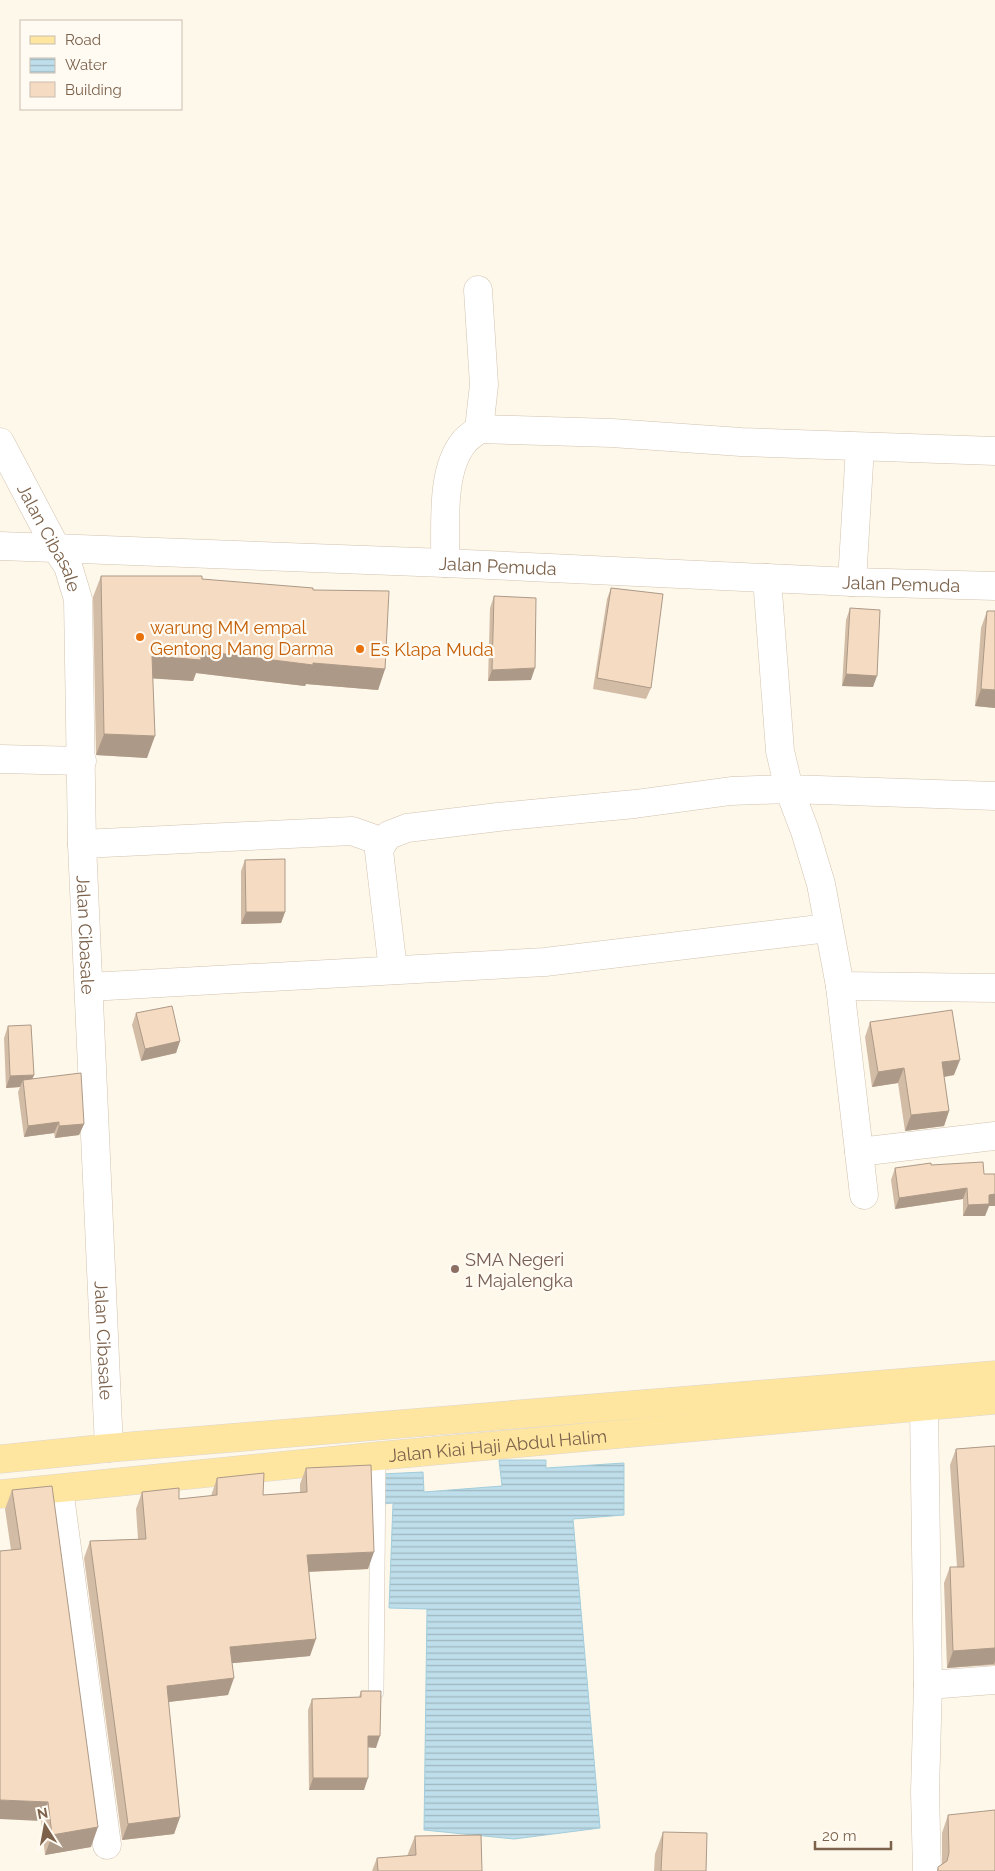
<svg xmlns="http://www.w3.org/2000/svg" width="995" height="1871" font-family="Raleway,sans-serif">
  <style>
    .water { fill: url(#water-rules); stroke: #a3cddc }
    .lines { fill: none; stroke-linecap: round; stroke-linejoin: round }
    .service-casing { stroke: #d2c2af; stroke-width: 16 }
    .minor-casing { stroke: #d2c2af; stroke-width: 29 }
    .primary-casing { stroke: #ddd6d0; stroke-width: 29 }
    .service { stroke: #fff; stroke-width: 15 }
    .minor { stroke: #fff; stroke-width: 28 }
    .primary { stroke: #fee6a1; stroke-width: 28 }
    .wall { fill: #d3bca6 }
    .shaded-wall { fill: #ac9987 }
    .building { fill: #f5dbc1; stroke: #ac9987 }
    .food-dot { fill: #e8710a; stroke: #fffbf3; stroke-width: 2 }
    .education-dot { fill: #8d6e63; stroke: #fffbf3; stroke-width: 2 }
    .labels { text-anchor: middle; dominant-baseline: central; stroke-width: 4.5; stroke-linejoin: round; paint-order: stroke }
    .street-label { font-size: 18px; fill: #7c624b; stroke: #fffbf3 }
    .food-label { font-size: 18px; fill: #c56008; stroke: #fffbf3; text-anchor: start }
    .education-label { font-size: 18px; fill: #785e54; stroke: #fffbf3; text-anchor: start }
  </style>
  <defs>
    <pattern id="water-rules" width="6" height="5" patternUnits="userSpaceOnUse" patternTransform="scale(1.25)"><rect width="6" height="5" fill="#bddeea"/><path d="M0 2.5h6" fill="none" stroke="#9fb7c0"/></pattern>
  </defs>
  <rect width="100%" height="100%" fill="#fef8eb"/>
  <polygon class="water" points="499,1460 546,1460 546,1468 624,1463 624,1515 573,1519 600,1828 514,1839 424,1830 427,1609 389,1608 393,1503 383,1504 382,1474 423,1472 424,1492 502,1486"/>
  <g class="lines">
    <defs>
      <polyline id="service" points="376,1692 378,1456"/>
      <g id="minor">
        <polyline points="479,429 612,433 741,442 995,451"/>
        <path id="s1" d="M 0,442 L 56,548 L 68,566 L 78,599 L 82,844 L 109,1448"/>
        <path id="s2" d="M 0,546 L 445,563 L 852,582 L 995,586"/>
        <path d="M 445,563 C 446,526 440,471 464,442 C 468,437 475,433 479,429 L 484,385 L 478,290"/>
        <polyline points="767,578 780,751 789,789 995,796"/>
        <polyline points="852,582 860,447"/>
        <polyline points="0,759 82,761"/>
        <polyline points="82,844 352,831 383,842"/>
        <polyline points="393,970 379,851 383,842 389,835 407,828 498,817 635,804 731,791 789,789 805,831 821,884 840,986 864,1195"/>
        <polyline points="840,986 995,988"/>
        <polyline points="89,987 545,962 828,928"/>
        <polyline points="859,1152 995,1136"/>
        <polyline points="924,1408 928,1685 925,1792 927,1871"/>
        <polyline points="59,1489 107,1845"/>
        <polyline points="928,1685 995,1680"/>
      </g>
      <g id="primary">
        <polyline points="0,1459 109,1448 995,1375"/>
        <path id="s3" d="M 0,1494 L 378,1456 L 995,1400"/>
      </g>
    </defs>
    <use href="#service" class="service-casing"/>
    <use href="#minor" class="minor-casing"/>
    <use href="#primary" class="primary-casing"/>
    <use href="#service" class="service"/>
    <use href="#minor" class="minor"/>
    <use href="#primary" class="primary"/>
  </g>
  <g class="wall">
    <polygon points="101,576 202,579 313,590 385,669 378,690 306,684 305,686 196,673 193,681 153,678 147,758 96,755 93,597"/>
    <polygon points="611,588 651,688 646,699 593,689 607,599"/>
    <polygon points="494,596 531,680 488,681 490,608"/>
    <polygon points="850,608 873,687 842,686 846,620"/>
    <polygon points="987,611 995,611 995,708 975,706 981,628"/>
    <polygon points="245,860 285,912 281,923 241,924 241,871"/>
    <polygon points="136,1013 180,1041 176,1053 141,1061 132,1025"/>
    <polygon points="870,1022 954,1075 944,1077 949,1111 944,1126 905,1131 898,1083 872,1087 865,1037"/>
    <polygon points="8,1026 34,1075 32,1079 84,1124 79,1135 55,1138 54,1133 24,1137 18,1092 20,1087 6,1088 4,1038"/>
    <polygon points="931,1165 984,1174 995,1174 995,1206 989,1206 985,1216 963,1216 963,1199 895,1209 891,1180 895,1168"/>
    <polygon points="995,1446 995,1665 947,1668 944,1583 950,1567 957,1567 950,1465 956,1449"/>
    <polygon points="306,1468 368,1569 309,1572 310,1656 232,1663 228,1695 168,1702 180,1817 174,1834 122,1840 84,1558 90,1541 138,1539 136,1509 142,1492 179,1499 211,1496 217,1478 263,1495 300,1492 300,1484"/>
    <polygon points="12,1490 91,1847 45,1855 11,1550 5,1509"/>
    <polygon points="361,1691 376,1748 368,1747 364,1790 309,1790 308,1710 312,1699 359,1697"/>
    <polygon points="948,1815 995,1871 937,1871 938,1867 942,1864 942,1833"/>
    <polygon points="663,1832 706,1871 654,1871 655,1854"/>
    <polygon points="415,1836 482,1871 372,1871 377,1858 407,1856"/>
  </g>
  <g class="shaded-wall">
    <polygon points="201,651 313,663 385,669 378,690 306,684 305,686 196,673 193,681 145,678 152,656"/>
    <polygon points="535,668 531,680 488,681 492,670"/>
    <polygon points="846,674 877,676 873,687 842,686"/>
    <polygon points="981,689 995,690 995,708 975,706"/>
    <polygon points="104,734 155,736 147,758 96,755"/>
    <polygon points="246,912 285,912 281,923 241,924"/>
    <polygon points="180,1041 176,1053 141,1061 145,1049"/>
    <polygon points="960,1060 954,1075 937,1078 942,1062"/>
    <polygon points="904,1068 898,1083 872,1087 878,1072"/>
    <polygon points="34,1075 29,1087 23,1080 20,1087 6,1088 10,1076"/>
    <polygon points="949,1111 944,1126 905,1131 911,1115"/>
    <polygon points="59,1122 54,1133 24,1137 28,1126"/>
    <polygon points="84,1124 79,1135 55,1138 59,1126"/>
    <polygon points="967,1188 963,1199 895,1209 899,1198"/>
    <polygon points="995,1194 995,1206 989,1206 985,1216 963,1216 968,1205 989,1195"/>
    <polygon points="374,1552 368,1569 301,1572 307,1555"/>
    <polygon points="316,1639 310,1656 224,1664 230,1647"/>
    <polygon points="995,1648 995,1661 994,1664 947,1668 953,1651"/>
    <polygon points="234,1678 228,1695 160,1703 167,1686"/>
    <polygon points="368,1736 380,1736 376,1748 364,1747"/>
    <polygon points="313,1778 368,1778 364,1790 309,1790"/>
    <polygon points="0,1800 48,1802 41,1821 0,1819"/>
    <polygon points="180,1817 174,1834 122,1840 128,1824"/>
    <polygon points="98,1827 91,1847 45,1855 52,1835"/>
  </g>
  <g class="building">
    <polygon points="101,576 202,576 202,579 313,588 313,590 389,591 385,669 313,663 313,665 201,651 201,660 152,656 155,736 104,734"/>
    <polygon points="611,588 663,594 651,688 597,678"/>
    <polygon points="494,596 536,598 535,668 492,670"/>
    <polygon points="850,608 880,610 877,676 846,674"/>
    <polygon points="987,611 995,611 995,690 981,689"/>
    <polygon points="285,859 285,912 246,912 245,860"/>
    <polygon points="172,1006 180,1041 145,1049 136,1013"/>
    <polygon points="952,1010 960,1060 942,1062 949,1111 911,1115 904,1068 878,1072 870,1022"/>
    <polygon points="31,1025 34,1075 10,1076 8,1026"/>
    <polygon points="81,1073 84,1124 59,1126 59,1122 28,1126 23,1080"/>
    <polygon points="983,1162 984,1174 995,1174 995,1194 989,1195 989,1204 968,1205 967,1188 899,1198 895,1168 931,1163 931,1165"/>
    <polygon points="995,1446 995,1648 953,1651 950,1567 964,1567 956,1449"/>
    <polygon points="371,1465 374,1552 307,1555 316,1639 230,1647 234,1678 167,1686 180,1817 128,1824 90,1541 146,1539 142,1492 179,1488 179,1499 217,1495 217,1478 264,1473 263,1495 307,1492 306,1468"/>
    <polygon points="52,1486 98,1827 52,1835 48,1802 0,1800 0,1551 21,1549 12,1490"/>
    <polygon points="361,1691 381,1691 380,1736 368,1736 368,1778 313,1778 312,1699 361,1697"/>
    <polygon points="995,1810 995,1871 938,1871 938,1867 947,1861 949,1853 948,1815"/>
    <polygon points="663,1832 707,1833 706,1871 661,1871"/>
    <polygon points="481,1835 482,1871 378,1871 377,1858 416,1855 415,1836"/>
  </g>
  <g class="food-dot">
    <circle cx="140" cy="637" r="5"/>
    <circle cx="360" cy="649" r="5"/>
  </g>
  <circle class="education-dot" cx="455" cy="1269" r="5"/>
  <g class="labels">
    <g class="street-label">
      <text stroke="none"><textPath href="#s1" startOffset="108">Jalan Cibasale</textPath></text>
      <text stroke="none"><textPath href="#s2" startOffset="498">Jalan Pemuda</textPath></text>
      <text stroke="none"><textPath href="#s2" startOffset="902">Jalan Pemuda</textPath></text>
      <text stroke="none"><textPath href="#s1" startOffset="512">Jalan Cibasale</textPath></text>
      <text stroke="none"><textPath href="#s1" startOffset="918">Jalan Cibasale</textPath></text>
      <text stroke="none"><textPath href="#s3" startOffset="500">Jalan Kiai Haji Abdul Halim</textPath></text>
    </g>
    <g class="food-label">
      <text x="150" y="627">warung MM empal<tspan x="150" dy="21">Gentong Mang Darma</tspan></text>
      <text x="370" y="649">Es Klapa Muda</text>
    </g>
    <g class="education-label">
      <text x="465" y="1259">SMA Negeri<tspan x="465" dy="21">1 Majalengka</tspan></text>
    </g>
  </g>
  <rect x="20" y="20" width="162" height="90" fill="#fffbf3" stroke="#cbbeb0"/>
  <rect x="30" y="36" width="25" height="8" fill="#fee6a1" stroke="#cbbeb0"/>
  <text x="65" y="45" font-size="15" fill="#7c624b">Road</text>
  <rect x="30" y="58" width="25" height="15" fill="url(#water-rules)" stroke="#cbbeb0"/>
  <text x="65" y="70" font-size="15" fill="#7c624b">Water</text>
  <rect x="30" y="82" width="25" height="15" fill="#f5dbc1" stroke="#cbbeb0"/>
  <text x="65" y="95" font-size="15" fill="#7c624b">Building</text>
  <g transform="translate(45 1826) rotate(349)" stroke="#fffbf3" stroke-width="4" paint-order="stroke">
  <path d="M0-4L9 19L0 12L-9 19Z" fill="#7c624b"/>
  <text y="-8" font-size="14" font-weight="bold" text-anchor="middle" fill="#7c624b">N</text>
  </g>
  <path d="M815 1841v8h76v-8" fill="none" stroke="#7c624b" stroke-width="2.5"/>
  <text x="822" y="1841" font-size="15" fill="#7c624b" stroke="#fffbf3" stroke-width="4" paint-order="stroke">20 m</text>
</svg>
